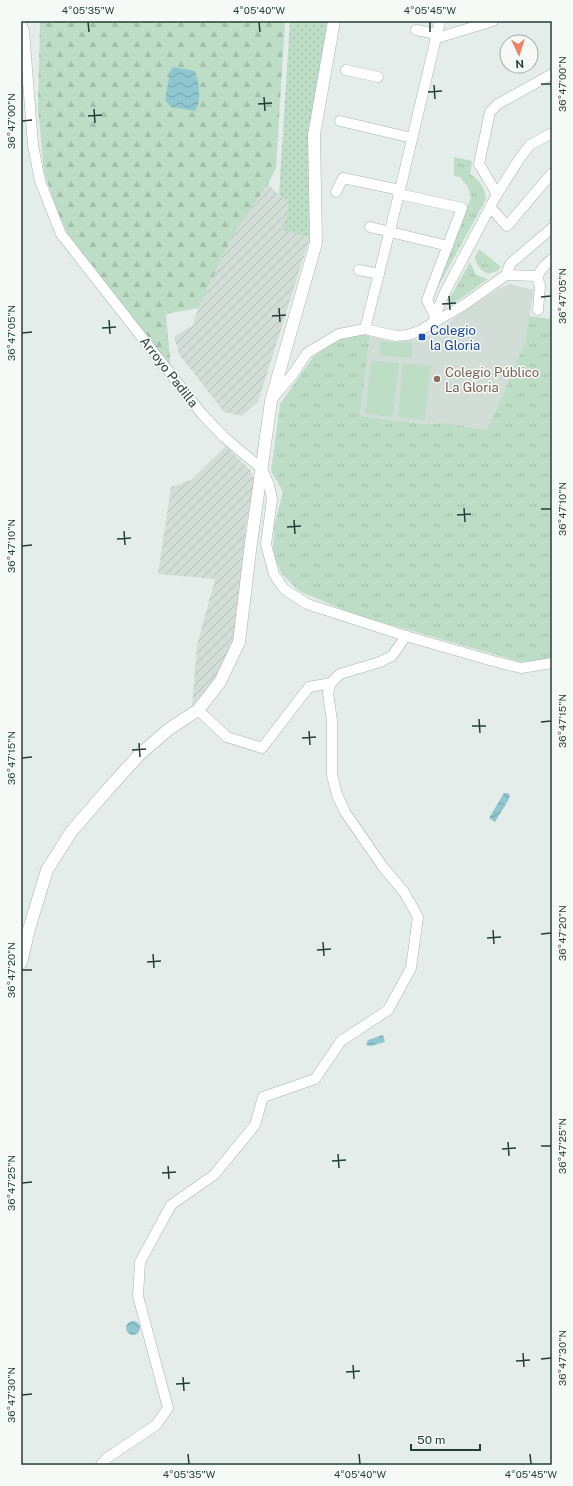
<svg xmlns="http://www.w3.org/2000/svg" width="573" height="1486" font-family="'Public Sans',sans-serif">
  <style>
    .built { fill: #d3ddd8 }
    .industrial { fill: url(#industrial-furrows) }
    .grass { fill: url(#grass-tufts) }
    .forest { fill: url(#forest-firs) }
    .park { fill: url(#park-dots) }
    .garden { fill: #beddc6 }
    .water { fill: url(#water-waves) }
    .lines { fill: none; stroke-linecap: round; stroke-linejoin: round }
    .minor-casing { stroke: #a7b5b0; stroke-width: 11 }
    .tertiary-casing { stroke: #a7b5b0; stroke-width: 13 }
    .minor { stroke: #fff; stroke-width: 10 }
    .tertiary { stroke: #fff; stroke-width: 12 }
    .ticks { fill: none; stroke: #243e37; stroke-width: 1.5 }
    .transit-dot { fill: #1a4fb4; stroke: #f5faf7; stroke-width: 1.5 }
    .education-dot { fill: #8d6e63; stroke: #f5faf7; stroke-width: 1.5 }
    .labels { text-anchor: middle; dominant-baseline: central; stroke-width: 3; stroke-linejoin: round; paint-order: stroke }
    .transit-label { font-size: 13px; fill: #164399; stroke: #f5faf7; text-anchor: start }
    .street-label { font-size: 13px; fill: #243e37; stroke: #f5faf7 }
    .education-label { font-size: 13px; fill: #785e54; stroke: #f5faf7; text-anchor: start }
    .neatline { fill: none; stroke: #243e37; stroke-width: 1.5 }
    .ticks-label { font-size: 10px; text-anchor: middle; fill: #243e37 }
  </style>
  <defs>
    <pattern id="industrial-furrows" width="10" height="10" patternUnits="userSpaceOnUse"><rect width="10" height="10" fill="#d3ddd8"/><path d="M-1 1l2-2M0 10L10 0M9 11l2-2" fill="none" stroke="#b5bfba"/></pattern>
    <pattern id="grass-tufts" width="24" height="20" patternUnits="userSpaceOnUse"><rect width="24" height="20" fill="#beddc6"/><path d="M3 7l-1-3M5 7V3M7 7l1-3M15 17l-1-3M17 17v-4M19 17l1-3" fill="none" stroke="#a3bfab"/></pattern>
    <pattern id="forest-firs" width="22" height="20" patternUnits="userSpaceOnUse"><rect width="22" height="20" fill="#beddc6"/><path d="M5 1l3.5 6h-7zM16 11l3.5 6h-7z" fill="#a3bfab"/></pattern>
    <pattern id="park-dots" width="8" height="8" patternUnits="userSpaceOnUse"><rect width="8" height="8" fill="#beddc6"/><path d="M2 2h.1M6 6h.1" fill="none" stroke="#a3bfab" stroke-width="1.8" stroke-linecap="round"/></pattern>
    <pattern id="water-waves" width="16" height="10" patternUnits="userSpaceOnUse"><rect width="16" height="10" fill="#8fc6cf"/><path d="M0 5q4-4 8 0t8 0" fill="none" stroke="#75a2a9"/></pattern>
  </defs>
  <rect width="100%" height="100%" fill="#e4ede9"/>
  <polygon class="built" points="510,284 534,290 525,343 487,430 446,423 425,424 360,416 370,336 395,342 414,340 425,337 440,329 460,314 499,288"/>
  <g class="industrial">
    <polygon points="268,184 279,195 288,200 288,215 303,234 310,237 258,402 242,416 224,412 179,354 174,337 193,325 198,308 232,237"/>
    <polygon points="226,446 250,470 255,481 246,526 236,642 215,680 192,707 197,645 215,579 158,574 171,487 191,480"/>
  </g>
  <g class="grass">
    <path d="M 454,157 L 472,161 L 470,174 C 481,182 484,186 486,199 L 433,296 L 471,197 L 468,187 L 460,177 L 454,176 Z"/>
    <path d="M 479,249 L 501,267 L 497,271 L 488,274 C 479,269 477,266 475,257 Z"/>
    <polygon points="470,262 476,275 488,279 456,302 451,304 449,300"/>
    <polygon points="529,316 552,319 552,659 521,662 356,615 299,591 282,574 273,555 274,526 283,492 271,471 280,404 313,357 337,339 361,333 370,336 360,416 425,424 446,423 487,430 525,343"/>
  </g>
  <polygon class="forest" points="43,21 285,21 276,168 268,184 232,237 198,308 166,314 171,371 69,237 57,211 44,172 38,107 40,23"/>
  <polygon class="park" points="290,21 334,21 314,135 316,239 281,229 288,215 288,200 279,195"/>
  <g class="garden">
    <polygon points="380,341 412,343 412,358 379,356"/>
    <polygon points="371,360 399,363 393,417 365,414"/>
    <polygon points="403,363 431,366 425,420 398,417"/>
  </g>
  <g class="water">
    <path d="M 173,67 L 195,71 C 199,82 202,101 195,111 L 171,107 L 165,100 L 170,72 Z"/>
    <polygon points="504,793 507,793 510,795 509,799 495,822 489,818"/>
    <polygon points="383,1035 385,1042 371,1046 366,1045 368,1040"/>
    <circle cx="133" cy="1328" r="7"/>
  </g>
  <g class="lines">
    <defs>
      <g id="minor">
        <polyline points="21,24 24,31 33,145 40,181 61,234 202,414 224,437 262,469 269,485 272,499 266,544 274,574 284,589 307,604 406,636 493,661 521,668 552,663"/>
        <polyline points="416,30 432,33 437,38 493,21"/>
        <polyline points="346,70 378,77"/>
        <polyline points="340,121 412,138"/>
        <polyline points="336,192 343,178 395,189 399,194 462,208 427,300 435,316"/>
        <polyline points="497,194 479,164 490,112 498,104 552,74"/>
        <polyline points="490,207 507,226 552,173"/>
        <polyline points="370,227 448,246"/>
        <polyline points="359,270 379,274"/>
        <polyline points="506,275 510,264 552,228"/>
        <polyline points="537,276 540,286 538,310"/>
        <polyline points="537,276 545,265 552,259"/>
        <polyline points="434,319 444,294 497,194 520,158 530,145 552,133"/>
        <polyline points="365,329 399,194 440,21"/>
        <polyline points="272,399 293,374 307,353 339,334 365,329 396,336 408,335 419,331 464,305 506,275 537,276"/>
        <polyline points="198,710 227,737 262,748 309,687 331,683"/>
        <polyline points="101,1465 107,1458 156,1425 168,1408 138,1296 140,1262 171,1205 214,1175 255,1125 263,1097 315,1079 341,1041 388,1010 411,968 418,917 404,892 383,867 345,812 337,795 332,775 332,721 328,693 331,683 340,674 380,662 392,656 406,636"/>
      </g>
      <polyline id="tertiary" points="21,963 29,929 47,870 71,832 109,788 140,754 169,729 198,710 220,682 239,642 251,543 271,401 316,243 314,135 334,21"/>
    </defs>
    <use href="#minor" class="minor-casing"/>
    <use href="#tertiary" class="tertiary-casing"/>
    <use href="#minor" class="minor"/>
    <use href="#tertiary" class="tertiary"/>
  </g>
  <path class="ticks" d="M 88,22 L 89,32M 259,22 L 260,32M 430,22 L 430,32M 541,84 L 551,84M 434,85 L 435,99M 428,92 L 442,91M 264,97 L 265,111M 258,104 L 272,103M 94,109 L 95,123M 88,116 L 102,115M 22,121 L 32,120M 449,296 L 450,310M 541,297 L 551,296M 442,304 L 456,303M 279,308 L 280,322M 272,316 L 286,315M 109,320 L 110,334M 102,328 L 116,327M 22,333 L 32,332M 464,508 L 465,522M 541,509 L 551,509M 457,515 L 471,514M 294,520 L 295,534M 287,527 L 301,526M 124,531 L 125,545M 117,539 L 131,538M 22,546 L 32,545M 479,719 L 480,733M 541,722 L 551,721M 472,726 L 486,726M 309,731 L 310,745M 302,738 L 316,737M 139,743 L 140,757M 132,750 L 146,749M 22,758 L 32,757M 493,930 L 494,944M 541,934 L 551,933M 487,938 L 501,937M 323,942 L 324,956M 317,950 L 331,949M 153,954 L 154,968M 147,962 L 161,961M 22,970 L 32,970M 508,1142 L 509,1156M 541,1146 L 551,1146M 502,1149 L 516,1148M 338,1154 L 339,1168M 332,1161 L 346,1160M 168,1166 L 169,1179M 162,1173 L 176,1172M 22,1183 L 32,1182M 523,1353 L 524,1367M 541,1359 L 551,1358M 516,1361 L 530,1360M 353,1365 L 354,1379M 346,1372 L 360,1371M 183,1377 L 184,1391M 176,1384 L 190,1383M 22,1395 L 32,1394M 188,1454 L 189,1464M 359,1454 L 360,1464M 530,1454 L 531,1464"/>
  <rect class="transit-dot" x="418" y="333" width="8" height="8" rx="2"/>
  <circle class="education-dot" cx="437" cy="379" r="4"/>
  <g class="labels">
    <g class="transit-label">
      <text x="430" y="330">Colegio<tspan x="430" dy="15">la Gloria</tspan></text>
    </g>
    <g class="street-label">
      <text transform="translate(169 372) rotate(52)">Arroyo Padilla</text>
    </g>
    <g class="education-label">
      <text x="445" y="372">Colegio Público<tspan x="445" dy="15">La Gloria</tspan></text>
    </g>
  </g>
  <rect width="573" height="1486" fill="none" stroke="#f5faf7" stroke-width="44"/>
  <g transform="translate(519 54) rotate(176)"><circle r="19" fill="#f5faf7" stroke="#a1afaa"/>
  <path d="M0-3L7 15L0 10L-7 15Z" fill="#ec8463"/>
  <text y="-6" font-size="11" font-weight="bold" text-anchor="middle" fill="#243e37">N</text>
  </g>
  <path d="M411 1444v6h69v-6" fill="none" stroke="#243e37" stroke-width="2"/>
  <text x="417" y="1444" font-size="12" fill="#243e37" stroke="#f5faf7" stroke-width="3" paint-order="stroke">50 m</text>
  <rect x="22" y="22" width="529" height="1442" class="neatline"/>
  <g class="ticks-label">
    <text x="88" y="14">4°05'35"W</text>
    <text x="259" y="14">4°05'40"W</text>
    <text x="430" y="14">4°05'45"W</text>
    <text transform="translate(562 84) rotate(-90)" y="4">36°47'00"N</text>
    <text transform="translate(11 121) rotate(-90)" y="4">36°47'00"N</text>
    <text transform="translate(562 296) rotate(-90)" y="4">36°47'05"N</text>
    <text transform="translate(11 333) rotate(-90)" y="4">36°47'05"N</text>
    <text transform="translate(562 509) rotate(-90)" y="4">36°47'10"N</text>
    <text transform="translate(11 546) rotate(-90)" y="4">36°47'10"N</text>
    <text transform="translate(562 721) rotate(-90)" y="4">36°47'15"N</text>
    <text transform="translate(11 758) rotate(-90)" y="4">36°47'15"N</text>
    <text transform="translate(562 933) rotate(-90)" y="4">36°47'20"N</text>
    <text transform="translate(11 970) rotate(-90)" y="4">36°47'20"N</text>
    <text transform="translate(562 1146) rotate(-90)" y="4">36°47'25"N</text>
    <text transform="translate(11 1183) rotate(-90)" y="4">36°47'25"N</text>
    <text transform="translate(562 1358) rotate(-90)" y="4">36°47'30"N</text>
    <text transform="translate(11 1395) rotate(-90)" y="4">36°47'30"N</text>
    <text x="189" y="1478">4°05'35"W</text>
    <text x="360" y="1478">4°05'40"W</text>
    <text x="531" y="1478">4°05'45"W</text>
  </g>
</svg>
